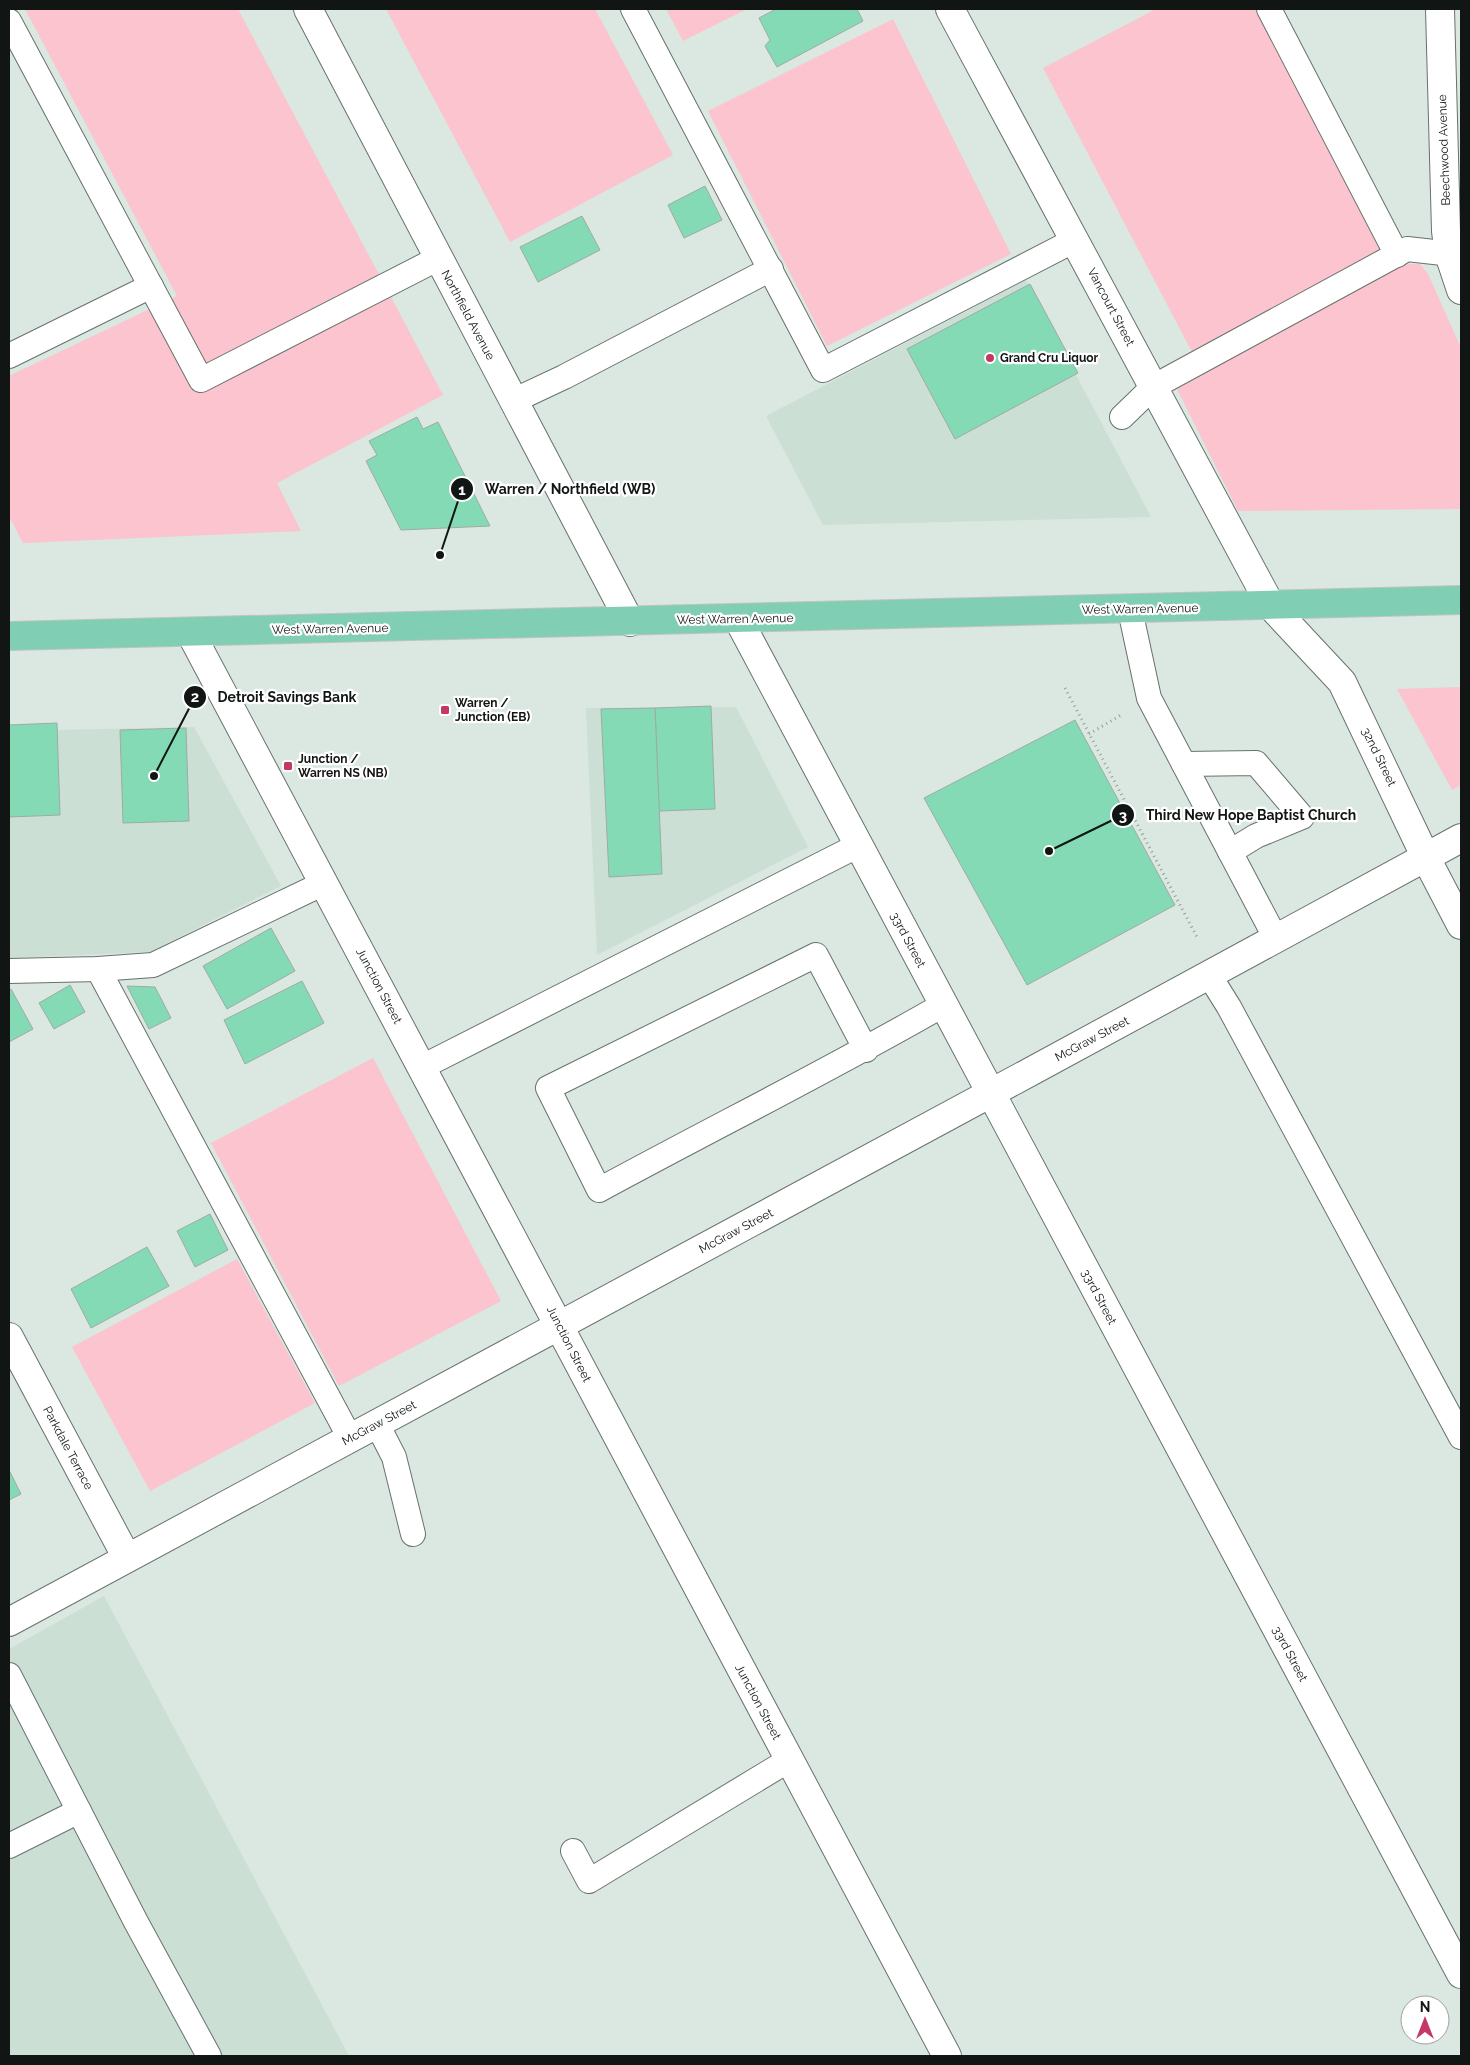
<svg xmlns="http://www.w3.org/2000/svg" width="1470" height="2065" font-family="Raleway,sans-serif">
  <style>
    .built { fill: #cbdfd5 }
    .green { fill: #fbc4ce }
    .building { fill: #85dab6; stroke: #9faaa4 }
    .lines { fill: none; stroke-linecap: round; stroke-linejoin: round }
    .service-casing { stroke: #68726d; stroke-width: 26 }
    .minor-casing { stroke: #68726d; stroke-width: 30 }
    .tertiary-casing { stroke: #68726d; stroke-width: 30 }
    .primary-casing { stroke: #c1c2c2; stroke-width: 30 }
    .path { stroke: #959e9a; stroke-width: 3; stroke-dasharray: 1 4; stroke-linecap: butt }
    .service { stroke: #fff; stroke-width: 24 }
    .minor { stroke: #fff; stroke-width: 28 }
    .tertiary { stroke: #fff; stroke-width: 28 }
    .primary { stroke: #80ceb4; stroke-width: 28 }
    .poi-dot { fill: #c53764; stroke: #fff; stroke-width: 2 }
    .labels { text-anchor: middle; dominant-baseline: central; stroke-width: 4.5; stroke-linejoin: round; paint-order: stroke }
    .street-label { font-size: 12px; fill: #111513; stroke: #fff }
    .poi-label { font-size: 12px; font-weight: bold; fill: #111513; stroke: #fff; text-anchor: start }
    .leader { fill: none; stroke: #111513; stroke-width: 2 }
    .callout-dot { fill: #111513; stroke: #fff; stroke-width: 2 }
    .mark-label { font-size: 15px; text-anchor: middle; font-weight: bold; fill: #fff }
    .callout-label { font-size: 14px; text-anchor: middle; font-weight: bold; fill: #111513; stroke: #fff; stroke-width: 4.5; stroke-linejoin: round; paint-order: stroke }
  </style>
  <rect width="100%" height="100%" fill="#dbe7e1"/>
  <g class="built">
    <polygon points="1026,280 1151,517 823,525 766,416"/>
    <polygon points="736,707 808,847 597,955 586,708"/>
    <polygon points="194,727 281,886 150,952 9,958 9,731"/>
    <polygon points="104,1596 349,2056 9,2056 9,1649"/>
  </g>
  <g class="green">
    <polygon points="25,9 238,9 443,395 277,483 301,531 23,543 9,516 9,376 177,296"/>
    <polygon points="386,9 595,9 673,155 510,242"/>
    <polygon points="666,9 747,9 683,41"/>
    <polygon points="1156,9 1255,9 1383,252 1192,352 1043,68"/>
    <polygon points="893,19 1011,254 827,346 708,111"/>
    <polygon points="1403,264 1420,264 1428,274 1461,348 1461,509 1238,511 1177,389 1394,266"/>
    <polygon points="1461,687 1461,785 1452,790 1397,689"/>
    <polygon points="373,1058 501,1301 339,1386 211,1143"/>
    <polygon points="237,1259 315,1403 150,1491 72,1347"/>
  </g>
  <g class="building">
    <polygon points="776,9 857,9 863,21 777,67 765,46 770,40 759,18"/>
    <polygon points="705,186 722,220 684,238 668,205"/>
    <polygon points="582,216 600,250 538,282 520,247"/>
    <polygon points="1030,284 1078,373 955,439 907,349"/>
    <polygon points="417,417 423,429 438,422 490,526 401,530 366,461 377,455 369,441"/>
    <polygon points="711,706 715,809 659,811 655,708"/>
    <polygon points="655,708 662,874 609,877 601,709"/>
    <polygon points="1075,720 1175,905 1027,985 924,798"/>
    <polygon points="57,723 60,815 9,817 9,725"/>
    <polygon points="186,728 189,821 123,823 120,730"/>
    <polygon points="271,928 295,971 227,1009 203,966"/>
    <polygon points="302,981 324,1023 245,1064 224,1020"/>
    <polygon points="70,985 85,1012 54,1029 39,1003"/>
    <polygon points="127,986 155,987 171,1018 149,1029"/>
    <polygon points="11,989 33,1029 9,1042 9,991"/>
    <polygon points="210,1214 228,1250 195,1267 177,1231"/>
    <polygon points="147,1247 169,1286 91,1328 71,1289"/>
    <polygon points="9,1470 21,1494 9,1500"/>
  </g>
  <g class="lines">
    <defs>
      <g id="service">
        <polyline points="633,9 823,370 1075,240"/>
        <polyline points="1269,9 1397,255"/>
        <polyline points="9,21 201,380 439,258"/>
        <polyline points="9,356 151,286"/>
        <polyline points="513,401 564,377 771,269"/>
        <polyline points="1122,417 1153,387 1407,249 1461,255"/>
        <polyline points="1130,610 1149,698 1276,939"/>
        <polyline points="1184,764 1256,763 1302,817 1256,836 1230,852"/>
        <polyline points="98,969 350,1438"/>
        <polyline points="9,971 98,969 153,965 324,883"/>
        <polyline points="1209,975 1229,1007 1461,1437"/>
        <path d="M 866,1050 L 816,955 L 548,1088 L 599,1190 C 713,1128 830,1070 943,1005"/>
        <polyline points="422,1067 859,845"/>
        <polyline points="377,1424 394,1457 413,1534"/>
        <polyline points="9,1675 136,1922 209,2056"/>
        <polyline points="9,1846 79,1811"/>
        <polyline points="573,1851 589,1881 789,1760"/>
      </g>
      <g id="minor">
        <polyline points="308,9 630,622"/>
        <polyline points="950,9 1271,606 1342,682 1426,858 1461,925"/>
        <polyline points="1440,9 1446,231 1449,254 1461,290"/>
        <polyline points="738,619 1461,1974"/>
        <polyline points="190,632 947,2056"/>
        <polyline points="9,1337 127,1558"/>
      </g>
      <polyline id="tertiary" points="9,1622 1030,1072 1461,838"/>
      <polyline id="primary" points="9,636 1461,600"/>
    </defs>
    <use href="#service" class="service-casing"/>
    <use href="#minor" class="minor-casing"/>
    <use href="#tertiary" class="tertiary-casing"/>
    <use href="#primary" class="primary-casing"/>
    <g class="path">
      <polyline points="1065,688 1198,939"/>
      <polyline points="1089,734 1121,715"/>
    </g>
    <use href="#service" class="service"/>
    <use href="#minor" class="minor"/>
    <use href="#tertiary" class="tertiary"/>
    <use href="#primary" class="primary"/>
  </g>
  <g class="poi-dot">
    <circle cx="990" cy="358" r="5"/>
    <rect x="440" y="705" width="10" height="10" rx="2.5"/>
    <rect x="283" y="761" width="10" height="10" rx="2.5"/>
  </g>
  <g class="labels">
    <g class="street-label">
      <text transform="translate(1444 150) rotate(-92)">Beechwood Avenue</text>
      <text transform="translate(1111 307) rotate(62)">Vancourt Street</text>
      <text transform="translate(468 315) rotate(62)">Northfield Avenue</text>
      <text transform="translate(1140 609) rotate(-1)">West Warren Avenue</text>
      <text transform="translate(735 619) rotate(-1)">West Warren Avenue</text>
      <text transform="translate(330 629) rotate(-1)">West Warren Avenue</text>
      <text transform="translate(1379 757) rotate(64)">32nd Street</text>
      <text transform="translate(908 940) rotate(62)">33rd Street</text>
      <text transform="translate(379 986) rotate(62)">Junction Street</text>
      <text transform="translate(1092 1039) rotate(-28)">McGraw Street</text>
      <text transform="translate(736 1231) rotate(-28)">McGraw Street</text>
      <text transform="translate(1099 1297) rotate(62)">33rd Street</text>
      <text transform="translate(569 1344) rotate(63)">Junction Street</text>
      <text transform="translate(379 1423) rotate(-28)">McGraw Street</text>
      <text transform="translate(68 1448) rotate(62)">Parkdale Terrace</text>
      <text transform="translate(1290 1654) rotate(62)">33rd Street</text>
      <text transform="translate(758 1702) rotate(62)">Junction Street</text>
    </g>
    <g class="poi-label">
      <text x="1000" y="358">Grand Cru Liquor</text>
      <text x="455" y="703">Warren /<tspan x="455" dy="14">Junction (EB)</tspan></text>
      <text x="298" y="759">Junction /<tspan x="298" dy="14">Warren NS (NB)</tspan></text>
    </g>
  </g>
  <path class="leader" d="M440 555L462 489M154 776L195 697M1049 851L1123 815"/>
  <g class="callout-dot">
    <circle cx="440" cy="555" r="5"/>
    <circle cx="154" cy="776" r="5"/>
    <circle cx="1049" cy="851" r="5"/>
    <circle cx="462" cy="489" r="12"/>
    <circle cx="195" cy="697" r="12"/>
    <circle cx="1123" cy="815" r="12"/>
  </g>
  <g class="mark-label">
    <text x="462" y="495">1</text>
    <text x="195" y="702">2</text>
    <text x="1123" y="821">3</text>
  </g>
  <g class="callout-label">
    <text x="570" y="494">Warren / Northfield (WB)</text>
    <text x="287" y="702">Detroit Savings Bank</text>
    <text x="1251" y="820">Third New Hope Baptist Church</text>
  </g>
  <rect width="1470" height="2065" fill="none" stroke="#111513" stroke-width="20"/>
  <g transform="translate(1425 2020)"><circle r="24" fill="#ffffff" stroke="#a0a1a1"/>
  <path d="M0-4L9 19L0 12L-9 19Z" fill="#c53764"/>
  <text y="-8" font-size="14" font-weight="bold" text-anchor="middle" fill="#111513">N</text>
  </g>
</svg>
